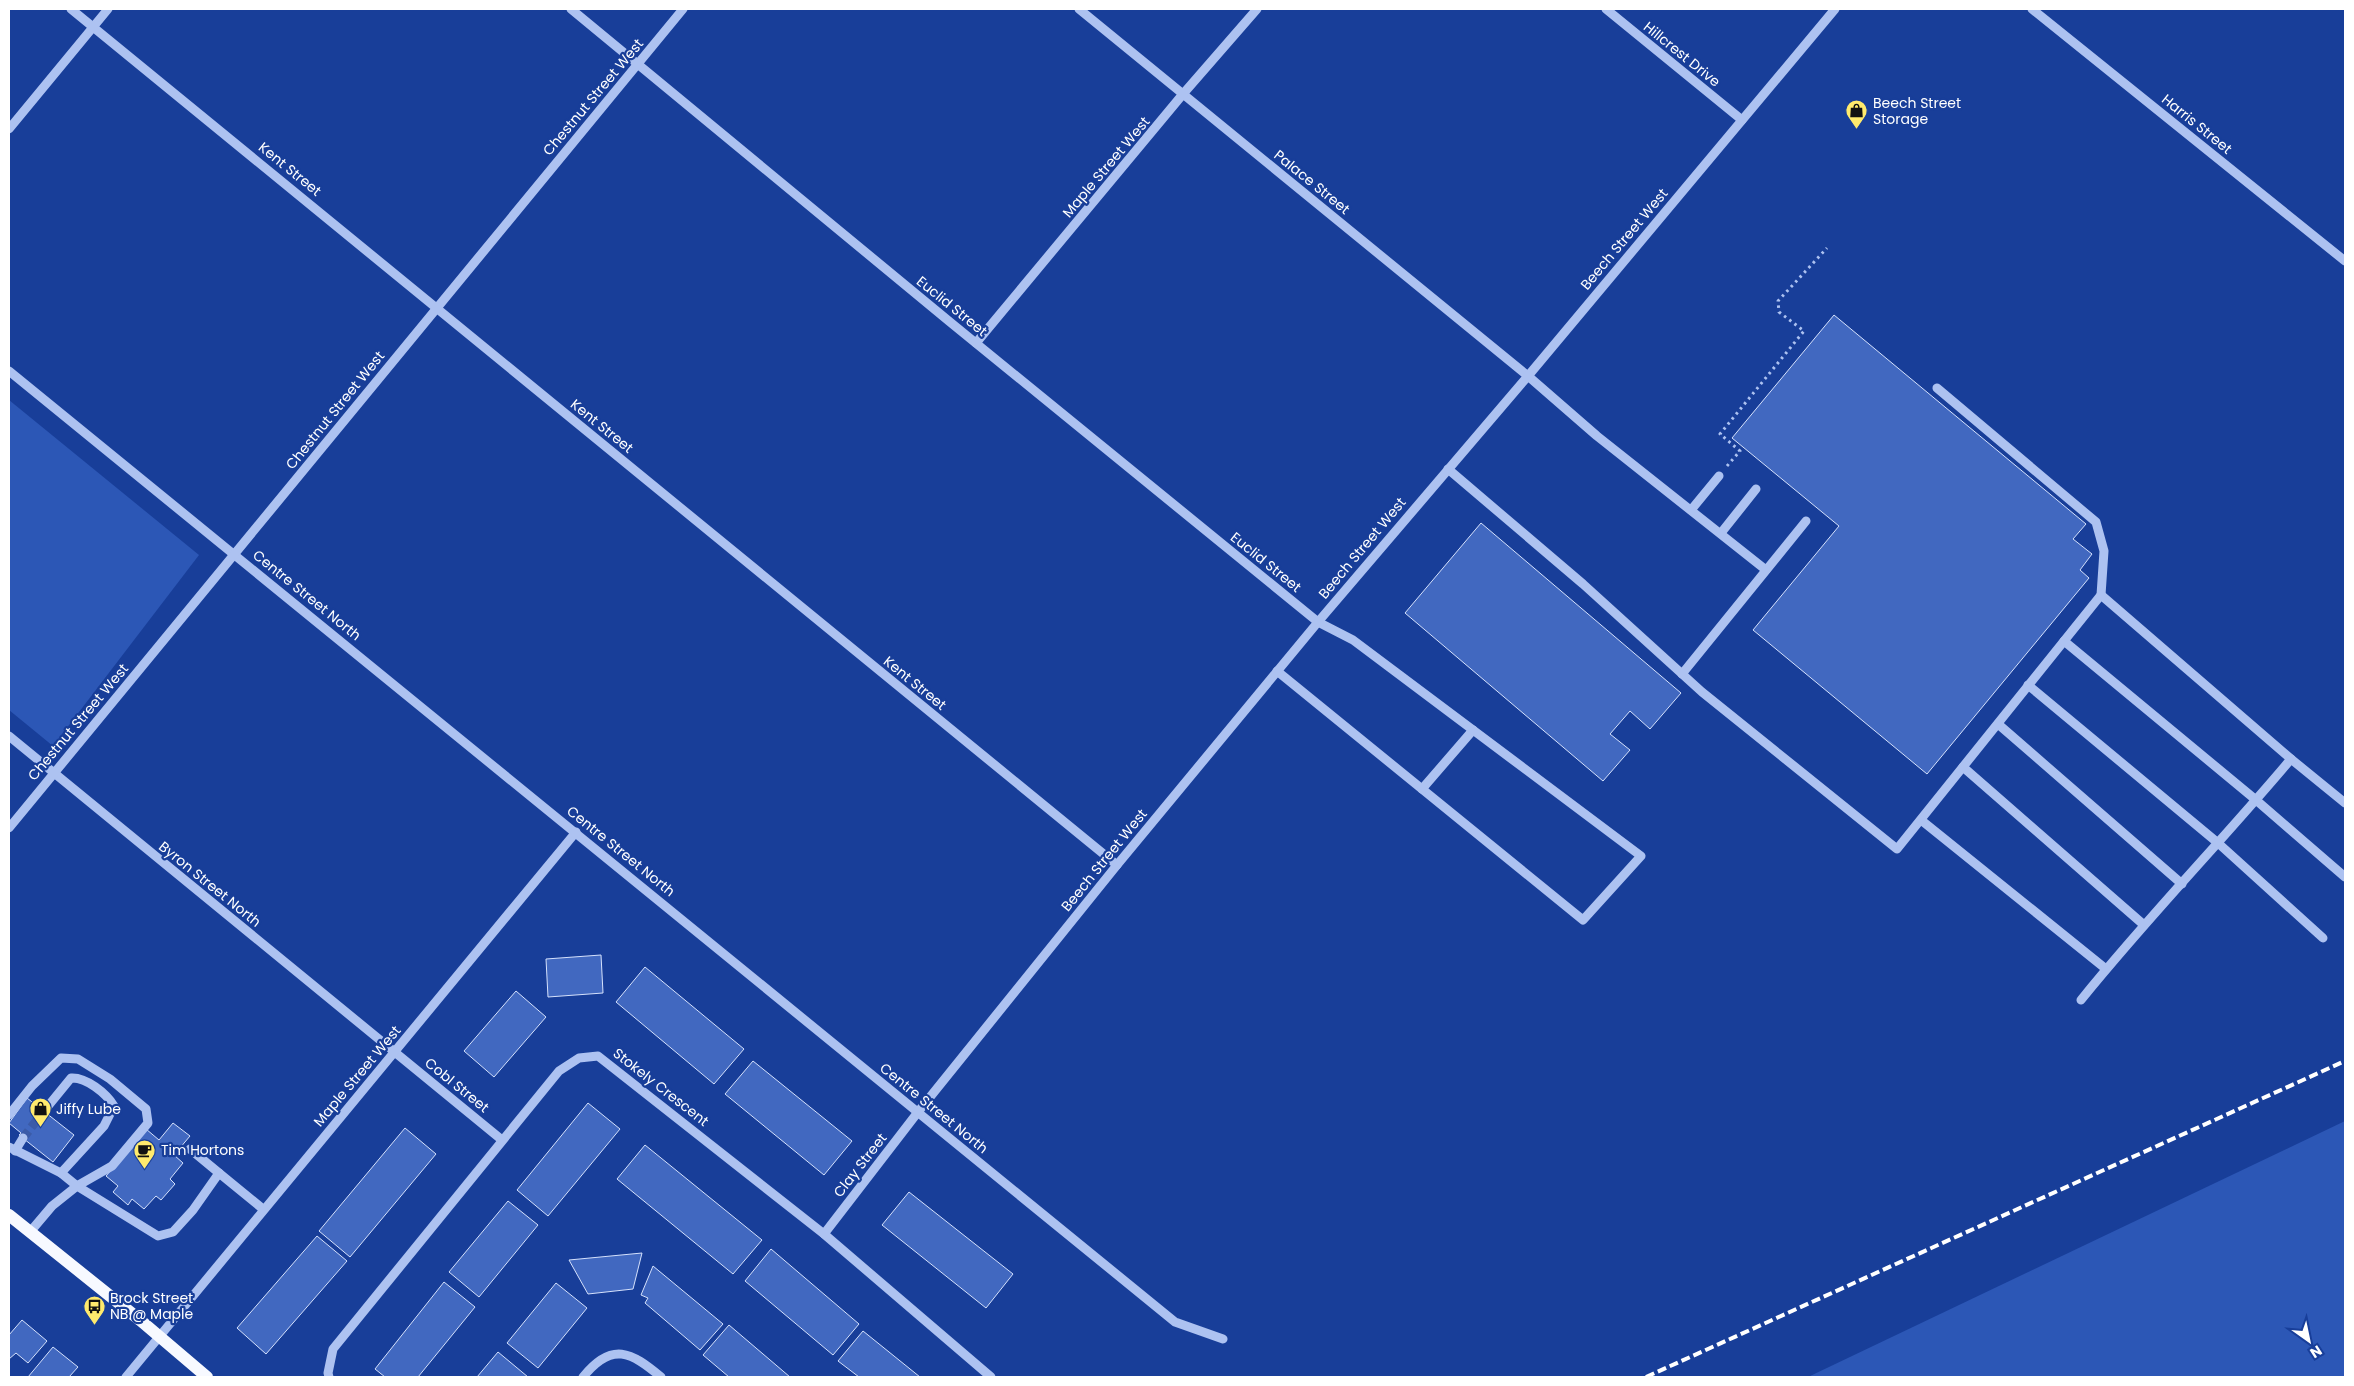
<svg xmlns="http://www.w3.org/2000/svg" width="2354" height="1386" font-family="Poppins,sans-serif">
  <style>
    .green { fill: #2c57b6 }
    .building { fill: #4168c0; stroke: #d5e1fc }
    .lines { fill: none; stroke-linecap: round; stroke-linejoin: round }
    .minor-tunnel { stroke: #3b5ba8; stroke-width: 9; stroke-dasharray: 9 4.5; stroke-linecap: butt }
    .path { stroke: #adc2f1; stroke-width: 3; stroke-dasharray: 2.5 4; stroke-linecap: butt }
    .minor { stroke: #adc2f1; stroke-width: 9 }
    .major { stroke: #f7f9ff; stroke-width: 12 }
    .rail { stroke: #fff; stroke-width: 4; stroke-dasharray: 9 4; stroke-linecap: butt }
    .labels { text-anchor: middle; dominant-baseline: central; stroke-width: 4.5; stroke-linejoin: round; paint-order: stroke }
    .street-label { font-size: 14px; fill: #fff; stroke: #183e99 }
    .poi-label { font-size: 14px; fill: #fff; stroke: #183e99; text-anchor: start }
  </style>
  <rect width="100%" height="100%" fill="#183e99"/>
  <g class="green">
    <polygon points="9,400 199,555 53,746 9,710"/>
    <polygon points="2345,1121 2345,1377 1808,1377"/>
  </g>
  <g class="building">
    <polygon points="1834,315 2086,524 2073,539 2092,554 2080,570 2089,578 1927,774 1753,630 1839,526 1732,438"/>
    <polygon points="1481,523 1681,693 1650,729 1630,711 1610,734 1630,750 1603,781 1405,613"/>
    <polygon points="601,955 603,993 548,997 546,959"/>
    <polygon points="645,967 744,1049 714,1084 616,1002"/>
    <polygon points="516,991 546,1017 494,1077 464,1051"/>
    <polygon points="753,1061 852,1141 824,1175 725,1094"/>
    <polygon points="27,1098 74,1135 53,1162 19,1135 21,1133 9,1123"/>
    <polygon points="588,1103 620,1129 548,1216 517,1190"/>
    <polygon points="173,1123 190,1136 174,1155 183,1163 170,1179 175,1184 161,1200 156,1196 144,1209 132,1199 128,1205 113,1192 118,1186 106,1176 146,1129 159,1140"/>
    <polygon points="405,1128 436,1154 350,1257 319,1231"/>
    <polygon points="645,1145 762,1240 733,1274 617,1179"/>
    <polygon points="909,1192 1013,1274 986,1308 882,1225"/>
    <polygon points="508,1201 538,1225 479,1297 449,1272"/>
    <polygon points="317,1236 347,1261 266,1354 237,1328"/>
    <polygon points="771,1249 859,1324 833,1355 745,1281"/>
    <polygon points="642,1253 633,1289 588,1294 569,1260"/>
    <polygon points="653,1266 723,1324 700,1350 645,1303 648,1298 641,1295"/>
    <polygon points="444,1282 475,1307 418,1377 385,1377 375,1369"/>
    <polygon points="556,1283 587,1308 538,1368 507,1343"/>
    <polygon points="22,1320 47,1341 28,1363 16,1353 9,1359 9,1335"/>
    <polygon points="729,1325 790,1377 729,1377 703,1355"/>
    <polygon points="863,1331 920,1377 859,1377 838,1361"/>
    <polygon points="53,1347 78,1367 69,1377 28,1377"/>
    <polygon points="498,1352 528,1377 477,1377"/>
  </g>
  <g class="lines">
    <polyline class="minor-tunnel" points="23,1138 44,1111"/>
    <polyline class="path" points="1727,466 1740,451 1720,434 1804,331 1779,312 1778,301 1827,248"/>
    <g class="minor">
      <polyline points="71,9 1117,865"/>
      <polyline points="571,9 950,322 1318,622 1353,640 1641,856 1583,920 1277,671"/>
      <polyline points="1079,9 1528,376 1597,436 1766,570"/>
      <polyline points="1606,9 1742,120"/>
      <polyline points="2032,9 2345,261"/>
      <polyline points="9,129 108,9"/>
      <polyline points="976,343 1183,94 1257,9"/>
      <polyline points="9,371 1175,1322 1223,1339"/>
      <polyline points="1937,388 2096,522 2104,551 2101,595"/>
      <polyline points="1448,469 1583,584 1702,692 1897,849 2101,595 2291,759 2345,803"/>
      <polyline points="1691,510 1719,476"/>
      <polyline points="1721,533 1756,489"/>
      <polyline points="2064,641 2256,800 2345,877"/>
      <polyline points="1682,674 1806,521"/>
      <polyline points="2028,685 2218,843 2323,938"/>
      <polyline points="1998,724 2182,884"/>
      <polyline points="9,736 502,1140"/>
      <polyline points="1963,767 2144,925"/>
      <polyline points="1422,789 1473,730"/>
      <polyline points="1921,820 2106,969"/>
      <polyline points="9,828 683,9"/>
      <path d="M 2081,1000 C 2148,917 2222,841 2291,759"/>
      <path d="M 44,1111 L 71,1078 C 86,1077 106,1093 114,1106 L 104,1126 L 61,1173"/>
      <polyline points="9,1115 32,1086 61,1058 78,1059 110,1079 146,1109 148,1123 112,1166 77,1186 52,1206 30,1232"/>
      <polyline points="9,1147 61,1173 77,1186 158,1236 173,1232 193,1210 219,1173 263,1209"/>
      <polyline points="190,1149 219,1173"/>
      <polyline points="15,1151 23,1138"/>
      <polyline points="824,1234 918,1112 1117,865 1318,622 1528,376 1835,9"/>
      <polyline points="126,1377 576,832"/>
      <polyline points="329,1377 328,1373 333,1349 559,1071 579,1058 598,1056 824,1234 991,1377"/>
      <path d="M 583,1377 C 612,1341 631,1352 661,1377"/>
    </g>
    <polyline class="major" points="9,1215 140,1320 207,1377"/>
    <polyline class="rail" points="1646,1377 2345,1061"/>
  </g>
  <defs>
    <symbol id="shop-pin" viewBox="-11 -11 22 30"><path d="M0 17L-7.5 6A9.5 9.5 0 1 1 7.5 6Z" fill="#ffea6d" stroke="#183e99"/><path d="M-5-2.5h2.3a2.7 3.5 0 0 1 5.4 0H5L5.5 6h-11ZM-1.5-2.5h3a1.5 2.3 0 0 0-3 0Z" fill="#111"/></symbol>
    <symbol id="cafe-pin" viewBox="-11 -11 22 30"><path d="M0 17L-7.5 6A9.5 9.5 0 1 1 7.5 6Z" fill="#ffea6d" stroke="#183e99"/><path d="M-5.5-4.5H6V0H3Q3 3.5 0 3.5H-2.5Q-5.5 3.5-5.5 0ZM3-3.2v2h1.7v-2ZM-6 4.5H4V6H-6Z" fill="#111"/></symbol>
    <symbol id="bus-pin" viewBox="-11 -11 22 30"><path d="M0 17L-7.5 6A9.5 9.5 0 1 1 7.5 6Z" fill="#ffea6d" stroke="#183e99"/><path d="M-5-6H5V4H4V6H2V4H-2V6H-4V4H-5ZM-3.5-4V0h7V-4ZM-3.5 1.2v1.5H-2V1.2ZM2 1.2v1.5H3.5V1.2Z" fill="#111"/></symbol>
  </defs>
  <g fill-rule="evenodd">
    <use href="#shop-pin" x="1844" y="98" width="25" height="34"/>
    <use href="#shop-pin" x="28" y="1096" width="25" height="34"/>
    <use href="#cafe-pin" x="132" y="1138" width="25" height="34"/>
    <use href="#bus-pin" x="82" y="1294" width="25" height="34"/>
  </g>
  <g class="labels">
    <g class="street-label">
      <text transform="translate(1682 54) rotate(39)">Hillcrest Drive</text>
      <text transform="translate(593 97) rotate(-50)">Chestnut Street West</text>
      <text transform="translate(2197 124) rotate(39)">Harris Street</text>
      <text transform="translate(1106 167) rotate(-50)">Maple Street West</text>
      <text transform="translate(290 169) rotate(39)">Kent Street</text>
      <text transform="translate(1312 182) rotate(39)">Palace Street</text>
      <text transform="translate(1624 239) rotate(-50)">Beech Street West</text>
      <text transform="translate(952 306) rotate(39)">Euclid Street</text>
      <text transform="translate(335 410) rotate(-51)">Chestnut Street West</text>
      <text transform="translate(602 426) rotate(39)">Kent Street</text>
      <text transform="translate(1362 548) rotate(-50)">Beech Street West</text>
      <text transform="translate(1266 562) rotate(39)">Euclid Street</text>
      <text transform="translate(307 595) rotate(39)">Centre Street North</text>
      <text transform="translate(915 683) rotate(39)">Kent Street</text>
      <text transform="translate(78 722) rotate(-50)">Chestnut Street West</text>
      <text transform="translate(621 851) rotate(39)">Centre Street North</text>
      <text transform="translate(1104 860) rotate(-51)">Beech Street West</text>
      <text transform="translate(210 884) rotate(39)">Byron Street North</text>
      <text transform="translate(357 1076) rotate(-50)">Maple Street West</text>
      <text transform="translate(457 1085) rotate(39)">Cobl Street</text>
      <text transform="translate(661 1087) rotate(38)">Stokely Crescent</text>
      <text transform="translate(934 1108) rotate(39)">Centre Street North</text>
      <text transform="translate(860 1165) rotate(-52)">Clay Street</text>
    </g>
    <g class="poi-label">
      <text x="1873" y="103">Beech Street<tspan x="1873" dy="16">Storage</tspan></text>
      <text x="56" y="1109">Jiffy Lube</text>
      <text x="161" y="1150">Tim Hortons</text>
      <text x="110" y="1298">Brock Street<tspan x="110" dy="16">NB @ Maple</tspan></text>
    </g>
  </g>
  <rect width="2354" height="1386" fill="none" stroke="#ffffff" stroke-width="20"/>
  <g transform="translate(2309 1341) rotate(147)" stroke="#183e99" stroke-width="4" paint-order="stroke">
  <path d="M0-4L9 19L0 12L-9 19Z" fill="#ffffff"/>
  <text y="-8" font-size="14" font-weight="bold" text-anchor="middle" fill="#ffffff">N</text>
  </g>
</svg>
